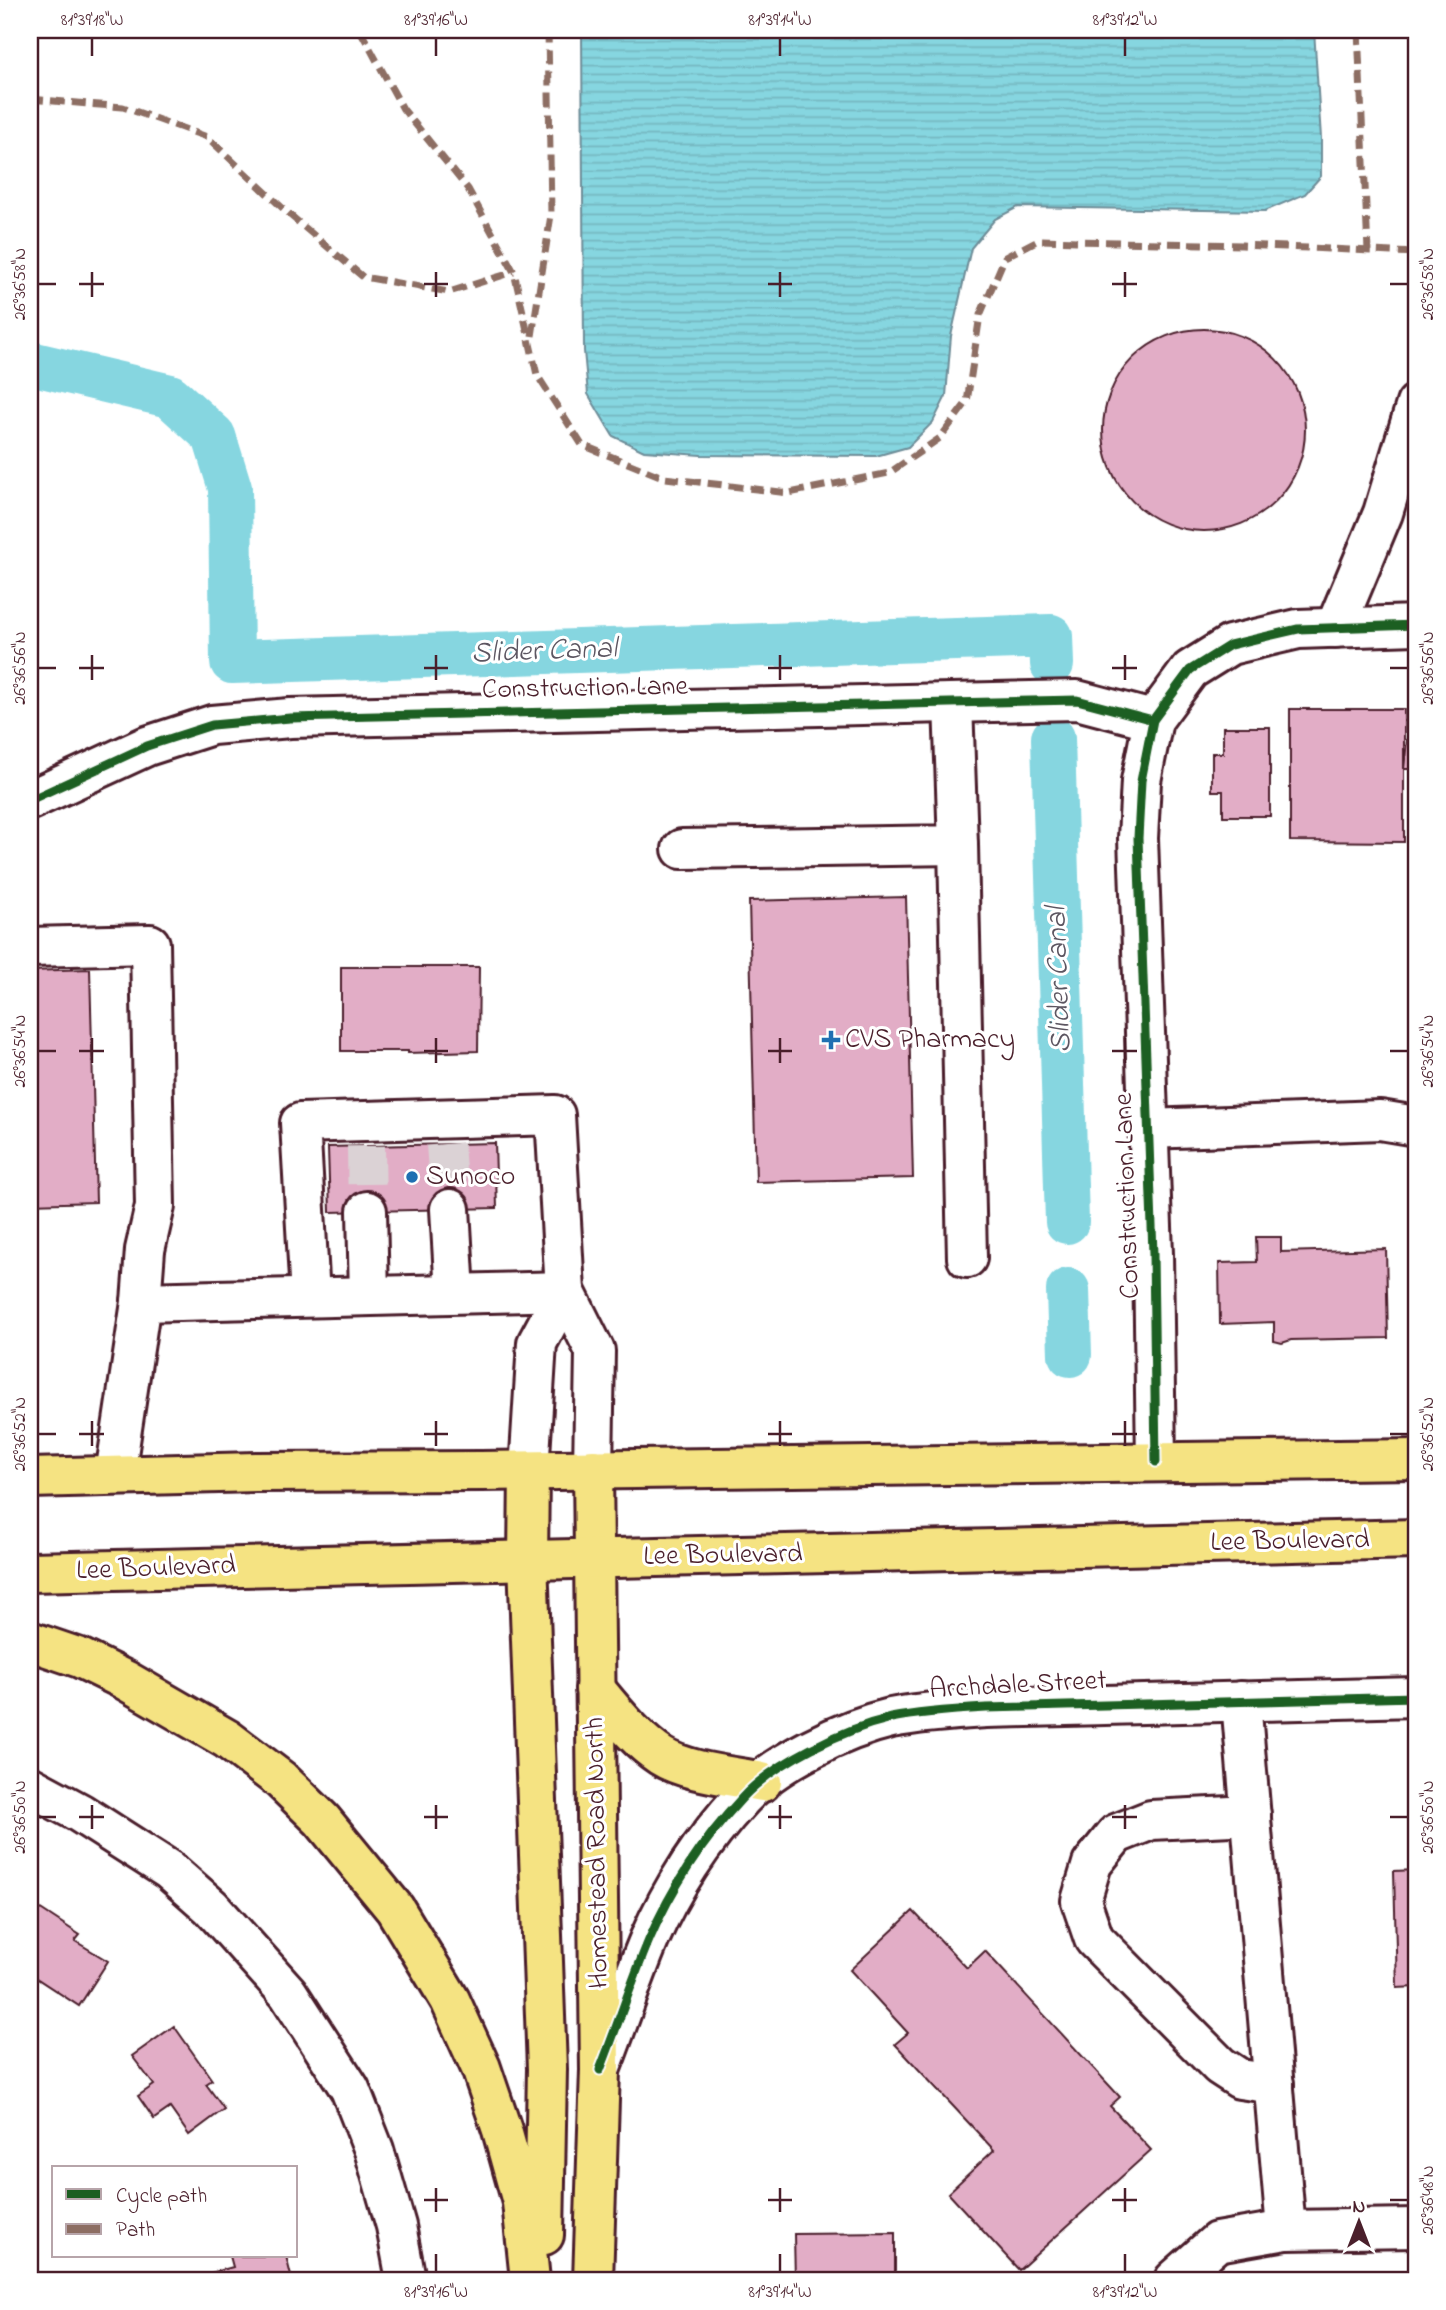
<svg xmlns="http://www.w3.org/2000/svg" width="1446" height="2310" font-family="'Indie Flower',sans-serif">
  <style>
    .water { fill: url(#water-rules); stroke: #6e8d98; stroke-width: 2 }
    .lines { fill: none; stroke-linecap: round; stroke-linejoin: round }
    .canal { stroke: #86d6e0; stroke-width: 44 }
    .building { fill: #e2adc6; stroke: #4a1f2b; stroke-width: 2 }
    .minor-tunnel { stroke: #dbd2d5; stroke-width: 38; stroke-dasharray: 38 19; stroke-linecap: butt }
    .minor-casing { stroke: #4a1f2b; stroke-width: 44 }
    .major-casing { stroke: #4a1f2b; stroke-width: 44 }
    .minor { stroke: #fff; stroke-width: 38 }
    .major { stroke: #f5e382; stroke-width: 38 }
    .quiet { stroke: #8d6e63; stroke-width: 7; stroke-dasharray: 14 7; stroke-linecap: butt }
    .cycleway-casing { stroke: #fff; stroke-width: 13 }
    .cycleway { stroke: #1b5e20; stroke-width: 9 }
    .ticks { fill: none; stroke: #4a1f2b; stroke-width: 2.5 }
    .poi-dot { fill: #1f6fb2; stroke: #fff; stroke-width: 2.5 }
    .labels { text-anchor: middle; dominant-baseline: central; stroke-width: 6; stroke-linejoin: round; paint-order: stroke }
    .street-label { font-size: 28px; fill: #4a1f2b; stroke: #fff }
    .poi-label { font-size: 28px; fill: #4a1f2b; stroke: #fff; text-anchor: start }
    .water-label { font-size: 30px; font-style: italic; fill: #5c5661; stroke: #fff }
    .neatline { fill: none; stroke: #4a1f2b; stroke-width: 2.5 }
    .ticks-label { font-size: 18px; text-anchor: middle; fill: #4a1f2b }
  </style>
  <defs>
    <pattern id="water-rules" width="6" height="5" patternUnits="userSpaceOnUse" patternTransform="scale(1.75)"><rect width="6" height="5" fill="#86d6e0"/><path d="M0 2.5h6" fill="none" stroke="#75b7c0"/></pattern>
  </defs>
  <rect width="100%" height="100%" fill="#fff"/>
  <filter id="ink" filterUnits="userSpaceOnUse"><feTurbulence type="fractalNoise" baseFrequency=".0143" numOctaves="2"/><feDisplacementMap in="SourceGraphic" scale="14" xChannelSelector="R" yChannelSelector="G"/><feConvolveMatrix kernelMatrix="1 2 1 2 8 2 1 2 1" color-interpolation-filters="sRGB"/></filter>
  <g filter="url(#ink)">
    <polygon class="water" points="582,30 1314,30 1321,138 1321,176 1305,194 1265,211 1018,207 995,219 971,248 951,336 946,396 933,422 908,447 876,456 701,455 644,451 613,436 588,394 584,351"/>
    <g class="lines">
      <g class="canal">
        <polyline points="30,363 170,396 214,436 230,488 232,662 1051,636 1052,664"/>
        <polyline points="1053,738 1067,1222"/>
        <polyline points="1068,1290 1070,1355"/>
      </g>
    </g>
    <g class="building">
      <circle cx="1204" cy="430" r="101"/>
      <polygon points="1411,703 1416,703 1416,769 1404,769"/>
      <polygon points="1290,709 1404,709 1404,842 1290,841"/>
      <polygon points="1223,727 1270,727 1270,816 1223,816 1223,791 1212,791 1212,753 1223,753"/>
      <polygon points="906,897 913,1178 756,1182 749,901"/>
      <polygon points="341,967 479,967 478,1051 408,1053 408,1051 341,1051"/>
      <polygon points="90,969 96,1202 30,1204 30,971"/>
      <polygon points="495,1143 497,1208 330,1212 328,1147"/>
      <polygon points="1256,1237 1281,1237 1281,1252 1386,1249 1388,1338 1291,1340 1282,1343 1274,1341 1274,1322 1220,1324 1219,1263 1257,1262"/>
      <polygon points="1416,1870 1416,1987 1397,1988 1394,1871"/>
      <polygon points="30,1902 80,1935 75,1941 108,1961 79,2006 36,1978 30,1987"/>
      <polygon points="913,1911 967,1968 985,1951 1120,2097 1110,2106 1151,2150 1019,2270 948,2193 994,2150 895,2044 908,2033 850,1970"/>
      <polygon points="174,2026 212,2080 206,2084 224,2109 189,2135 170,2108 154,2119 138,2096 154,2085 132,2056"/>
      <polygon points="895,2233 895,2280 795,2280 794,2234"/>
      <polygon points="230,2256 286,2256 291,2276 284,2278 284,2280 212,2280 211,2273 233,2267"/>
    </g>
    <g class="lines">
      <g class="minor-tunnel">
        <polyline points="445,1144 450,1209"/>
        <polyline points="366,1146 367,1211"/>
      </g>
      <defs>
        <g id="minor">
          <polyline points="1335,628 1383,513 1416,404"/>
          <polyline points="30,800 147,746 212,725 290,718 1077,700 1153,720"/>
          <polyline points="958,845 967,1258"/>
          <polyline points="682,849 958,845 953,703"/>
          <polyline points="30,947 150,944 155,1206 145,1250 141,1302 115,1475"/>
          <polyline points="1149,1129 1380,1120 1416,1126"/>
          <polyline points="450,1209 455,1293"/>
          <polyline points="367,1211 369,1295"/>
          <polyline points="310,1297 300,1123 555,1115 565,1291 595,1351 593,1469"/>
          <polyline points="141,1302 565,1291"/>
          <polyline points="1156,1462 1153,1254 1138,838 1141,781 1153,720 1190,670 1230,645 1298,629 1416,625"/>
          <polyline points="529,1471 537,1343 565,1291"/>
          <polyline points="1241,1701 1286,2230"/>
          <polyline points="30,1786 80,1813 169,1870 211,1907 288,1993 350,2089 374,2150 396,2226 406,2280"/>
          <polyline points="1251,1815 1151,1820 1116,1834 1092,1864 1081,1901 1094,1939 1220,2066 1240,2079 1274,2084"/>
          <path d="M 600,2070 C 617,2027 631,1983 649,1940 C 671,1889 704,1839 742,1798 C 775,1762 844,1729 891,1718 C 922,1712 954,1710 986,1708 L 1416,1697"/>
          <polyline points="1174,2280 1217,2242 1286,2230 1416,2228"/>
        </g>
        <g id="major">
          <polyline points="593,1469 600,2070 593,2280"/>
          <polyline points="529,1471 528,1560 547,2069 544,2235"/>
          <polyline points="30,1478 256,1472 481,1471 1416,1459"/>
          <polyline points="30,1572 1416,1539"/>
          <polyline points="30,1641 80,1658 125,1680 227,1739 281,1780 322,1820 395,1909 450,2000 481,2068 502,2130 522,2202 530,2280"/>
          <path d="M 595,1689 C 615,1712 635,1739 661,1756 C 686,1772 733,1776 762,1782"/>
        </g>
      </defs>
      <use href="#minor" class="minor-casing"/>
      <use href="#major" class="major-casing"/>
      <use href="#minor" class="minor"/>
      <use href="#major" class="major"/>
      <g class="quiet">
        <polyline points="360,30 403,109 468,189 514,272 537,375 582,445 665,478 789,493 889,473 940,438 967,402 980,315 1005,257 1038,240 1242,245 1416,253"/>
        <polyline points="1358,30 1368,251"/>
        <polyline points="30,99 123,107 207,137 290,215 363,277 449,292 514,272"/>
        <polyline points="532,336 551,215 548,30"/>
      </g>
      <defs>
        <g id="cycleway">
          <polyline points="30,800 147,746 212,725 290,718 1077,700 1153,720"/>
          <polyline points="1156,1462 1153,1254 1138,838 1141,781 1153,720 1190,670 1230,645 1298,629 1416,625"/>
          <path d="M 600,2070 C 617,2027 631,1983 649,1940 C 671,1889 704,1839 742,1798 C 775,1762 844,1729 891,1718 C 922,1712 954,1710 986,1708 L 1416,1697"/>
        </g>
      </defs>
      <use href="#cycleway" class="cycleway-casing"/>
      <use href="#cycleway" class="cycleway"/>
    </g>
  </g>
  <path class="ticks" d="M 92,38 L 92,56M 436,38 L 436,56M 780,38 L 780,56M 1125,38 L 1125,56M 92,272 L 92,297M 436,272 L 436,297M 780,272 L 780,297M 1125,272 L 1125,297M 38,284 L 56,284M 79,284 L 104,284M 424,284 L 448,284M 768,284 L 792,284M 1112,284 L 1137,284M 1390,284 L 1408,284M 92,655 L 92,680M 436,655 L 436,680M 780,655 L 780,680M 1125,655 L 1125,680M 38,668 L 56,668M 79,668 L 104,668M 424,668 L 448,668M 768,668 L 792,668M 1112,668 L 1137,668M 1390,668 L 1408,668M 92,1038 L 92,1063M 436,1038 L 436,1063M 780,1038 L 780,1063M 1125,1038 L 1125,1063M 38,1051 L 56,1051M 79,1051 L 104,1051M 424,1051 L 448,1051M 768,1051 L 792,1051M 1112,1051 L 1137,1051M 1390,1051 L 1408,1051M 92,1421 L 92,1446M 436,1421 L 436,1446M 780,1421 L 780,1446M 1125,1421 L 1125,1446M 38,1434 L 56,1434M 79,1434 L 104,1434M 424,1434 L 448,1434M 768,1434 L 792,1434M 1112,1434 L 1137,1434M 1390,1434 L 1408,1434M 92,1805 L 92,1829M 436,1805 L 436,1829M 780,1805 L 780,1829M 1125,1805 L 1125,1829M 38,1817 L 56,1817M 79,1817 L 104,1817M 424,1817 L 448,1817M 768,1817 L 792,1817M 1112,1817 L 1137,1817M 1390,1817 L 1408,1817M 436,2188 L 436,2212M 780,2188 L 780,2212M 1125,2188 L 1125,2212M 424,2200 L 448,2200M 768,2200 L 792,2200M 1112,2200 L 1137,2200M 1390,2200 L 1408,2200M 436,2254 L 436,2272M 780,2254 L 780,2272M 1125,2254 L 1125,2272"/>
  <g class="poi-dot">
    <path d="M827.5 1029.5h7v7h7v7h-7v7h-7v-7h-7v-7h7z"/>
    <circle cx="412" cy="1177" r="7"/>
  </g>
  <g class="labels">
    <g class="street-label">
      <text transform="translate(585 689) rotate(-1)">Construction Lane</text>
      <text transform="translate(1128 1196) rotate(-92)">Construction Lane</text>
      <text transform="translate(1290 1542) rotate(-1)">Lee Boulevard</text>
      <text transform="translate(723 1556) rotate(-1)">Lee Boulevard</text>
      <text transform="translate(156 1569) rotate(-2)">Lee Boulevard</text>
      <text transform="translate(1018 1686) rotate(-3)">Archdale Street</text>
      <text transform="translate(598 1853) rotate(-91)">Homestead Road North</text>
    </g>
    <g class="poi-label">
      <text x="845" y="1040">CVS Pharmacy</text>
      <text x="426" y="1177">Sunoco</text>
    </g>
    <g class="water-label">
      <text transform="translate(544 652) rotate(-2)">Slider Canal</text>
      <text transform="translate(1060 980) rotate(-92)">Slider Canal</text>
    </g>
  </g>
  <rect width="1446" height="2310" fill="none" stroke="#fff" stroke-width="77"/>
  <rect x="52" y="2166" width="245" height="91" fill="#ffffff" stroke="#b7a5aa" stroke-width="2"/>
  <rect x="66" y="2189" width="35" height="10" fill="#1b5e20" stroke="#b7a5aa" stroke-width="2"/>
  <text x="116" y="2202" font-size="21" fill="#4a1f2b">Cycle path</text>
  <rect x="66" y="2224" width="35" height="10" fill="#8d6e63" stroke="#b7a5aa" stroke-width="2"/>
  <text x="116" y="2236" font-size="21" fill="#4a1f2b">Path</text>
  <g transform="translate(1359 2222)" stroke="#ffffff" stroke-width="5" paint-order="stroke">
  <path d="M0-5L12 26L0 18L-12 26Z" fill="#4a1f2b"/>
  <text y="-10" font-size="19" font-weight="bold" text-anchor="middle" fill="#4a1f2b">N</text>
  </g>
  <rect x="38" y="38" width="1370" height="2234" class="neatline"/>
  <g class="ticks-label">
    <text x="92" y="25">81°39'18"W</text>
    <text x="436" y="25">81°39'16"W</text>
    <text x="780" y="25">81°39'14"W</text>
    <text x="1125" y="25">81°39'12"W</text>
    <text transform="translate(19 284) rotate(-90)" y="6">26°36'58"N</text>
    <text transform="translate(1427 284) rotate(-90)" y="6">26°36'58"N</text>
    <text transform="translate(19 668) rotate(-90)" y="6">26°36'56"N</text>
    <text transform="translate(1427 668) rotate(-90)" y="6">26°36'56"N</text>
    <text transform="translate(19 1051) rotate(-90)" y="6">26°36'54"N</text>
    <text transform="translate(1427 1051) rotate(-90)" y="6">26°36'54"N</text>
    <text transform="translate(19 1434) rotate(-90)" y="6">26°36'52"N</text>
    <text transform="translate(1427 1434) rotate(-90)" y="6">26°36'52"N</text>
    <text transform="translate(19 1817) rotate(-90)" y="6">26°36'50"N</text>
    <text transform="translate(1427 1817) rotate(-90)" y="6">26°36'50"N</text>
    <text transform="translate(1427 2200) rotate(-90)" y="6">26°36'48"N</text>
    <text x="436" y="2297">81°39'16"W</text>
    <text x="780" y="2297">81°39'14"W</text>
    <text x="1125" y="2297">81°39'12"W</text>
  </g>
</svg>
